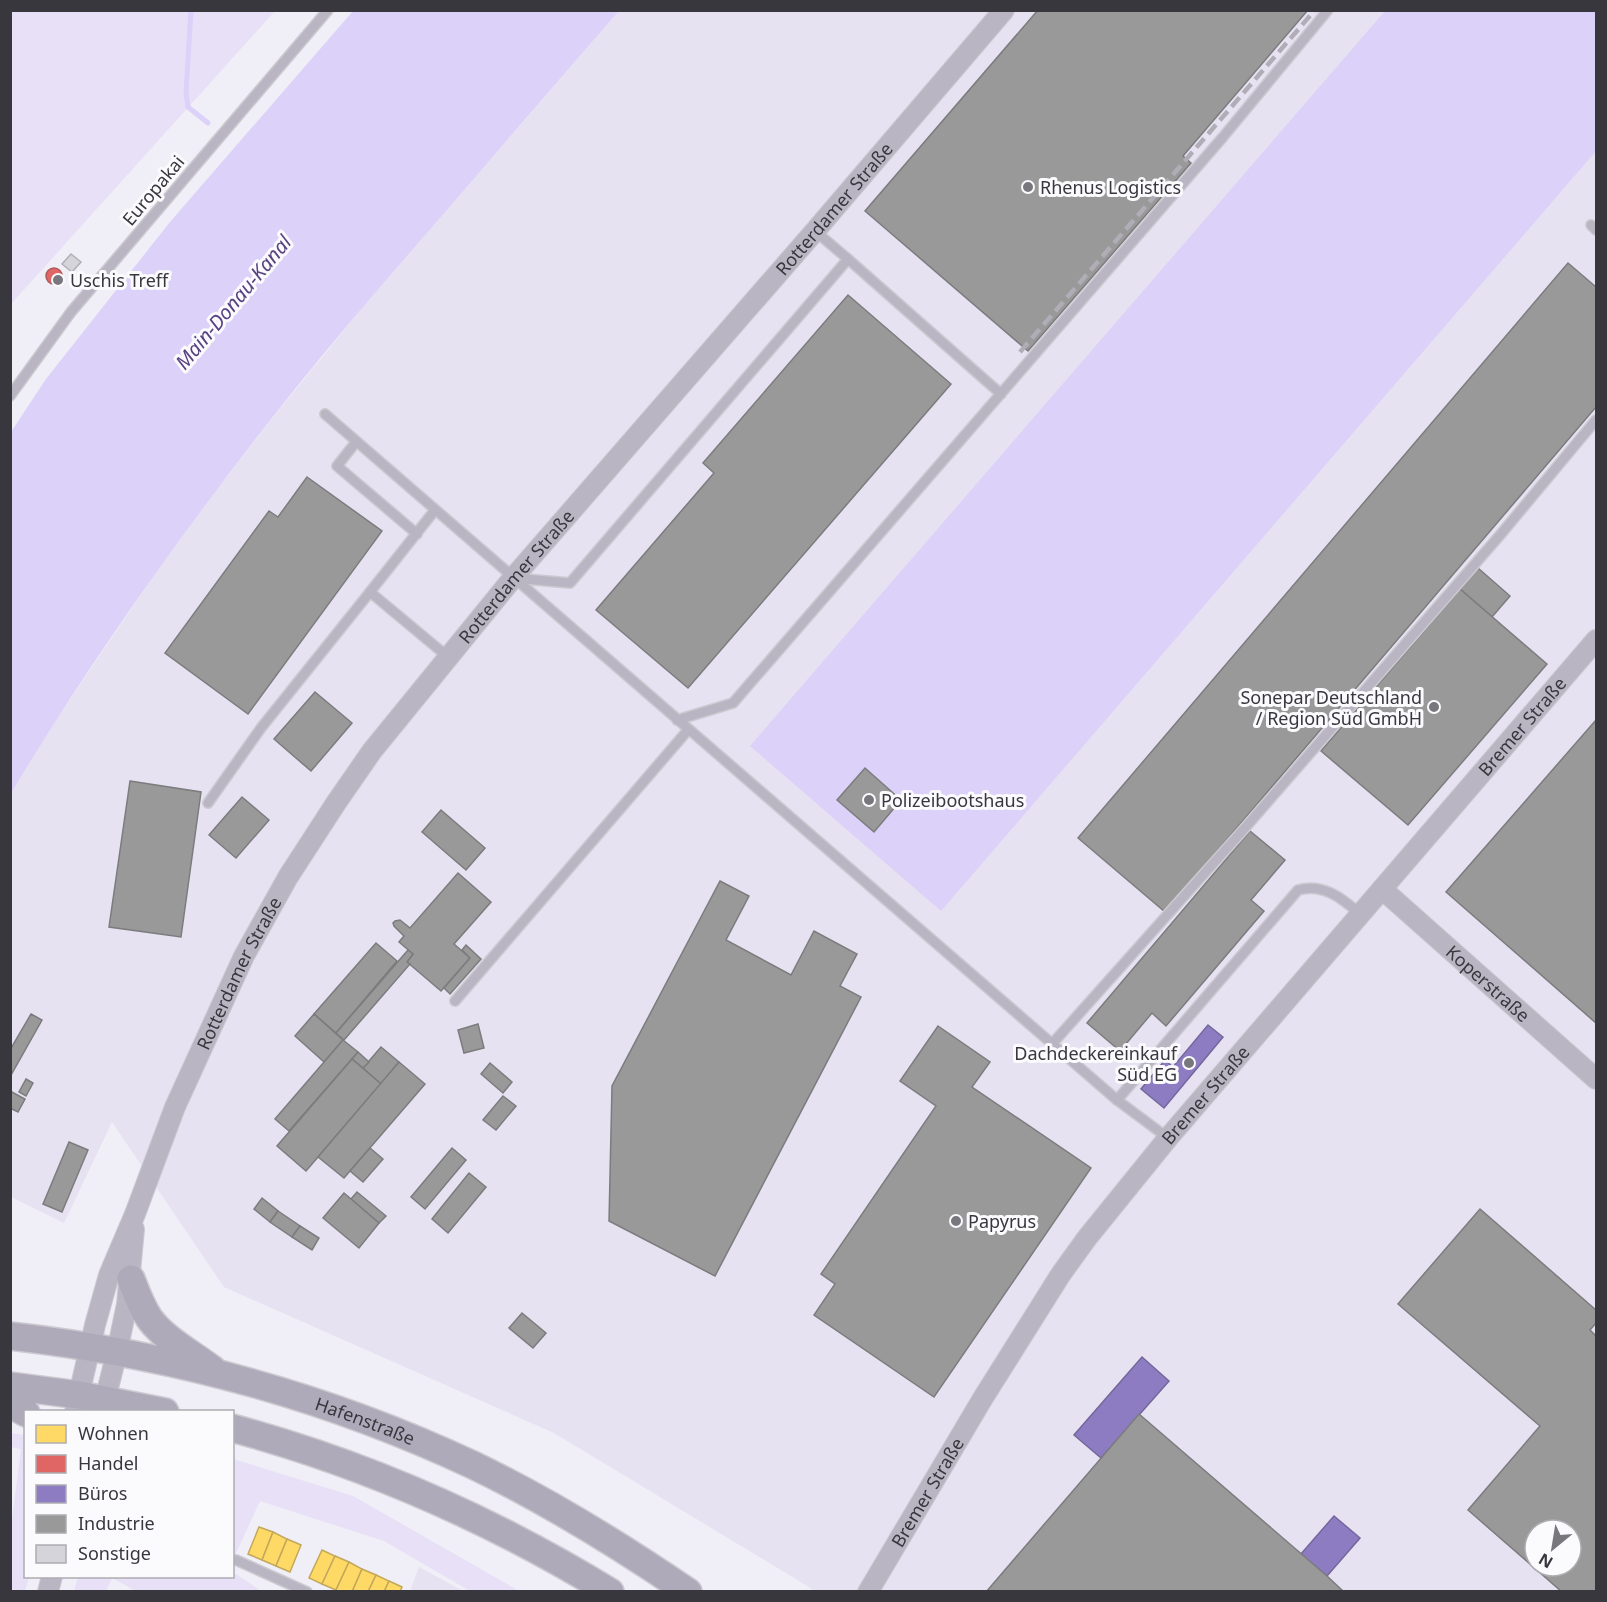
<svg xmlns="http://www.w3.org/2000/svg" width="1607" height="1602" font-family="'Noto Sans',sans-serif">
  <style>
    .built { fill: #e6e2f2; fill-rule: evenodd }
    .green { fill: #e7e0f7 }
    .water { fill: #dcd1f8 }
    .homes { fill: #ffd966; stroke: #c4a85a; stroke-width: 1.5 }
    .shops { fill: #e06666; stroke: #ae585a; stroke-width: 1.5 }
    .offices { fill: #8e7cc3; stroke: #74679b; stroke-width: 1.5 }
    .industry { fill: #999; stroke: #7c7c7e; stroke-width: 1.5; fill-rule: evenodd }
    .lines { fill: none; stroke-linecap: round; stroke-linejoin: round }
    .stream { stroke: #dcd1f8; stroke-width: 5 }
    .building { fill: #d5d4da; stroke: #b1b0b6; stroke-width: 1.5 }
    .lane-casing { stroke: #cccad0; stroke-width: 12 }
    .street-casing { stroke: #cccad0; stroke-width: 22 }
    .secondary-casing { stroke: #cccad0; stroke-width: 30 }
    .lane { stroke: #bab5c3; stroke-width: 9 }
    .street { stroke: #bab5c3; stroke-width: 20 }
    .secondary { stroke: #afaaba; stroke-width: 27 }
    .rail { stroke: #b0adb7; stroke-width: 4.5; stroke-dasharray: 12 6; stroke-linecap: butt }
    .poi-dot { fill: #79777e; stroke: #fbfafd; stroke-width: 2 }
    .labels { text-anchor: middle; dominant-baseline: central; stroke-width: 6; stroke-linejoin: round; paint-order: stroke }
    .poi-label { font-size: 18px; fill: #39373e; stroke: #fbfafd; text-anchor: start }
    .street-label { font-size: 18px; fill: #39373e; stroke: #fbfafd }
    .water-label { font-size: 20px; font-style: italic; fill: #584281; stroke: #fbfafd }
  </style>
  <rect width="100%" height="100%" fill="#f0eef6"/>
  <g class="built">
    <path d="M 619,11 L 1596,11 L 1596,1591 L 814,1591 L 809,1587 L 554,1433 L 224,1287 L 112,1122 L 64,1223 L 11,1197 L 10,793 L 60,714 L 155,574 L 211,497 L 271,420 L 367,302 ZM 1535,1530 L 1571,1530 L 1571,1566 L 1535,1566 Z"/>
    <polygon points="419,1567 463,1591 410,1591"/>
  </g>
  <g class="green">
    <polygon points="11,10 275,11 11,304 10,11"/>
    <polygon points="11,1433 25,1435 26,1576 29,1577 25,1591 11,1591 11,1528 21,1449 11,1447"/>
    <polygon points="233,1459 353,1496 519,1591 470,1591 384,1541 260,1501 233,1560"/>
    <polygon points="233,1572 261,1591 136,1591 112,1578 106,1591 74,1591 78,1577 232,1576"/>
  </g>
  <g class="water">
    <path d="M 353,11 L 619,11 C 557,82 495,154 433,226 C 386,280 339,334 295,389 C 192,518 96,652 11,793 L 11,432 L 46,379 L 170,222 Z"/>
    <polygon points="1385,11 1596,11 1596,151 941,911 750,746"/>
  </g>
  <g class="homes">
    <polygon points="259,1527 273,1532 262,1560 248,1554"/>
    <polygon points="273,1532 287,1539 276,1566 262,1560"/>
    <polygon points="287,1539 301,1545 290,1572 276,1566"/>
    <polygon points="322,1550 335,1556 322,1584 309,1578"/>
    <polygon points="335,1556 349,1562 336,1590 322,1584"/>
    <polygon points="349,1562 362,1569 352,1592 339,1592 336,1590"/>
    <polygon points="362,1569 376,1575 368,1592 352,1592"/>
    <polygon points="376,1575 389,1581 384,1592 368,1592"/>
    <polygon points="389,1581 402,1587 400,1592 384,1592"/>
  </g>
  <circle class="shops" cx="54" cy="276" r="8"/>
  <g class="offices">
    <polygon points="1208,1025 1223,1037 1164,1108 1141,1089 1165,1060 1173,1067"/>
    <polygon points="1142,1357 1169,1381 1101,1458 1074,1435"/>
    <polygon points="1334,1516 1360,1538 1327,1576 1301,1554"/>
  </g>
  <g class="industry">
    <polygon points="1038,10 1308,10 1183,156 1191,163 1028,351 865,211"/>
    <polygon points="1568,263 1596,287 1596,407 1165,912 1078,838"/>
    <polygon points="848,295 951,384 688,688 596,610 714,473 703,463"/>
    <polygon points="307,477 382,531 248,714 165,653 269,511 278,517"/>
    <polygon points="1478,568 1510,596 1492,617 1460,589"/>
    <polygon points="1460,589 1547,664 1408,825 1321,751"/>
    <polygon points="315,692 352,723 311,771 274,739"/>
    <polygon points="1596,720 1596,1023 1446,892"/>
    <polygon points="865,768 901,800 874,832 837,800"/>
    <polygon points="130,781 201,792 181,937 109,927"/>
    <polygon points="242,797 269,820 236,858 209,835"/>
    <polygon points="441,810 485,848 466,870 422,832"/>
    <polygon points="1250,831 1285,860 1251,900 1264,911 1166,1026 1152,1013 1120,1051 1087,1023"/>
    <polygon points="458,873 491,902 454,944 470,958 441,991 407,962 413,954 399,942 404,936 394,926 393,923 395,921 400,920 410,928"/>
    <polygon points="720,881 749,896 726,940 791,975 814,931 857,954 840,986 861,997 715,1276 609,1221 612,1086"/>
    <polygon points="376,943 397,961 336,1033 314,1014"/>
    <polygon points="466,945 481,959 450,994 444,988 470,958 462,950"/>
    <polygon points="408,950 413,954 407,962 410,964 344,1040 336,1033"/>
    <polygon points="31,1014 42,1020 11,1075 10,1050"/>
    <polygon points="314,1014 343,1040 324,1062 295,1036"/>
    <polygon points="478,1024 484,1048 464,1053 458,1030"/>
    <polygon points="938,1026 990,1062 972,1087 1091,1168 934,1397 814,1315 835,1284 821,1274 936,1106 900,1081"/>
    <polygon points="343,1040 358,1052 289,1131 275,1119"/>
    <polygon points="381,1047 399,1062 381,1084 363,1068"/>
    <polygon points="358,1052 369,1062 363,1068 352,1059"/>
    <polygon points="352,1059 381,1084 306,1171 277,1146"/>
    <polygon points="399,1062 425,1084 344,1178 318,1157"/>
    <polygon points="490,1063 512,1082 503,1093 481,1074"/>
    <polygon points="26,1079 33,1083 26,1096 19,1092"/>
    <polygon points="10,1091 25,1099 18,1112 10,1108"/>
    <polygon points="503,1096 516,1106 496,1130 483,1120"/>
    <polygon points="69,1142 88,1150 62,1212 43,1204"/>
    <polygon points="370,1148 383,1159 363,1182 350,1171"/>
    <polygon points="452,1148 466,1160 425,1209 411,1197"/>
    <polygon points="469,1173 486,1187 448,1233 432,1219"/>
    <polygon points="357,1192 386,1216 379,1223 351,1199"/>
    <polygon points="344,1193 379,1223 359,1248 323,1218"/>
    <polygon points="262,1198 278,1211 270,1222 254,1209"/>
    <path d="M 1480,1209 L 1596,1310 L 1596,1323 L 1590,1330 L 1596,1336 L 1596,1592 L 1562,1592 L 1468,1510 L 1540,1426 L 1398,1304 ZM 1535,1530 L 1571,1530 L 1571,1566 L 1535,1566 Z"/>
    <polygon points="278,1211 300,1226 292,1237 270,1222"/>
    <polygon points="300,1226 319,1238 312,1250 292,1237"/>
    <polygon points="522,1313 546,1333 533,1348 509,1328"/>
    <polygon points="1139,1414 1327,1576 1344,1592 986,1592"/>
  </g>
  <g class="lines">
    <polyline class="stream" points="191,10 186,92 188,107 208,123"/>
  </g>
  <polygon class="building" points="71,254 81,262 72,272 62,264"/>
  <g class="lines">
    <defs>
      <g id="lane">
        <polyline points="1591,225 1596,230"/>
        <polyline points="848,259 1001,394"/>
        <polyline points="10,396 71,312 328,10"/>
        <polyline points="325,414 1117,1100 1168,1138"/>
        <polyline points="356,442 337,466 417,534"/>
        <polyline points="513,578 570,583 848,259 815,231"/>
        <polyline points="370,592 435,510"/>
        <polyline points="677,720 733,703 1223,137 1328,10"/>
        <polyline points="208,803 261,728 370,592 448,657"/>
        <polyline points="455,1001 688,730"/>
        <polyline points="1052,1044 1244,829 1501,534 1596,420"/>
        <path d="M 1117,1100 L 1298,890 C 1323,883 1342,898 1360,914"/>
        <polyline points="236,1560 307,1592"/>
      </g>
      <g id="street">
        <path id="s1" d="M 1382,889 L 1596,1079"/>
        <path id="s2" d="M 75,1412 L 95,1325 L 109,1275 L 135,1214 L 175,1107 L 244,956 L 288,877 L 336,803 L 372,751 L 513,578 L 815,231 L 1004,10"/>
        <polyline points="102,1412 117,1352 127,1304 134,1229"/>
        <polyline points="48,1592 52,1576"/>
        <path id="s3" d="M 868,1592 L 983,1398 L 1061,1274 L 1087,1238 L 1168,1138 L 1596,640"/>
      </g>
      <g id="secondary">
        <path d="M 131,1279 C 136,1292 141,1306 149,1318 C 164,1339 191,1353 212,1369"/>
        <path id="s4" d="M 10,1336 C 170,1354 328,1397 473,1465 C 548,1501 619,1545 688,1592"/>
        <polyline points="10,1386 79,1395 165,1412"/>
        <polyline points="10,1404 26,1413"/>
        <path d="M 232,1428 C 365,1464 492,1520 610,1592"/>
      </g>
    </defs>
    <use href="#lane" class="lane-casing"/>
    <use href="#street" class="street-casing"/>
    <use href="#secondary" class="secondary-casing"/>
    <use href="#lane" class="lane"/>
    <use href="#street" class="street"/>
    <use href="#secondary" class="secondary"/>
    <polyline class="rail" points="1020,352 1315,10"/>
  </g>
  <g class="poi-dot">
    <circle cx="1028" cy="187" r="6"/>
    <circle cx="58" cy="280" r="6"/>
    <circle cx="1434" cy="707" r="6"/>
    <circle cx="869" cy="800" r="6"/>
    <circle cx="1189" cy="1063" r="6"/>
    <circle cx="956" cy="1221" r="6"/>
  </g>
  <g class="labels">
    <g class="poi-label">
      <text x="1040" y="187">Rhenus Logistics</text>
      <text x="70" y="280">Uschis Treff</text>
      <text x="1422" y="697" text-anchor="end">Sonepar Deutschland<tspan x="1422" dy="21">/ Region Süd GmbH</tspan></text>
      <text x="881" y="800">Polizeibootshaus</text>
      <text x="1177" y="1053" text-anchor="end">Dachdeckereinkauf<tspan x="1177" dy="21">Süd EG</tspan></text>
      <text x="968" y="1221">Papyrus</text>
    </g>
    <g class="street-label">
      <text transform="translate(153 190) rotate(-50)">Europakai</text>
      <text stroke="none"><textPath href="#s2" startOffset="1442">Rotterdamer Straße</textPath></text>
      <text stroke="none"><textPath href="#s2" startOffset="956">Rotterdamer Straße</textPath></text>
      <text stroke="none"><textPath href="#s3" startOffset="1088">Bremer Straße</textPath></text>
      <text stroke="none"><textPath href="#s2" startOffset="470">Rotterdamer Straße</textPath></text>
      <text stroke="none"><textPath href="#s1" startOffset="142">Koperstraße</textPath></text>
      <text stroke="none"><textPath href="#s3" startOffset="602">Bremer Straße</textPath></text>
      <text stroke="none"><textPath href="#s4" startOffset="366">Hafenstraße</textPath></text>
      <text stroke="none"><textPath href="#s3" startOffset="116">Bremer Straße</textPath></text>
    </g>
    <g class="water-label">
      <text transform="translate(233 302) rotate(-50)">Main-Donau-Kanal</text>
    </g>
  </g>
  <rect width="1607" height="1602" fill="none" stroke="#39373e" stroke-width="24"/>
  <rect x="24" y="1410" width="210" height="168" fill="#fbfafd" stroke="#adacb1" stroke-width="1.5"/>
  <rect x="36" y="1425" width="30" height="18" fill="#ffd966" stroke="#adacb1" stroke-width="1.5"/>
  <text x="78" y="1440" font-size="18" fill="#39373e">Wohnen</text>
  <rect x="36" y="1455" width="30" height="18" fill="#e06666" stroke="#adacb1" stroke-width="1.5"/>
  <text x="78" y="1470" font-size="18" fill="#39373e">Handel</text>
  <rect x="36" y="1485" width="30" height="18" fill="#8e7cc3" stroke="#adacb1" stroke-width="1.5"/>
  <text x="78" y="1500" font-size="18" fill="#39373e">Büros</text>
  <rect x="36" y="1515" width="30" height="18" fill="#999999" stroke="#adacb1" stroke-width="1.5"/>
  <text x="78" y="1530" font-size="18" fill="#39373e">Industrie</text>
  <rect x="36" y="1545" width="30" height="18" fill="#d5d4da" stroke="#adacb1" stroke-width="1.5"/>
  <text x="78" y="1560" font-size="18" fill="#39373e">Sonstige</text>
  <g transform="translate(1553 1548) rotate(210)"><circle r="28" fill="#fbfafd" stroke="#adacb1" stroke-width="1.5"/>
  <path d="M0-4.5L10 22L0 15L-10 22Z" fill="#79777e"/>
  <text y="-9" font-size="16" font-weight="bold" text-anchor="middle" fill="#39373e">N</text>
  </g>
</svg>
